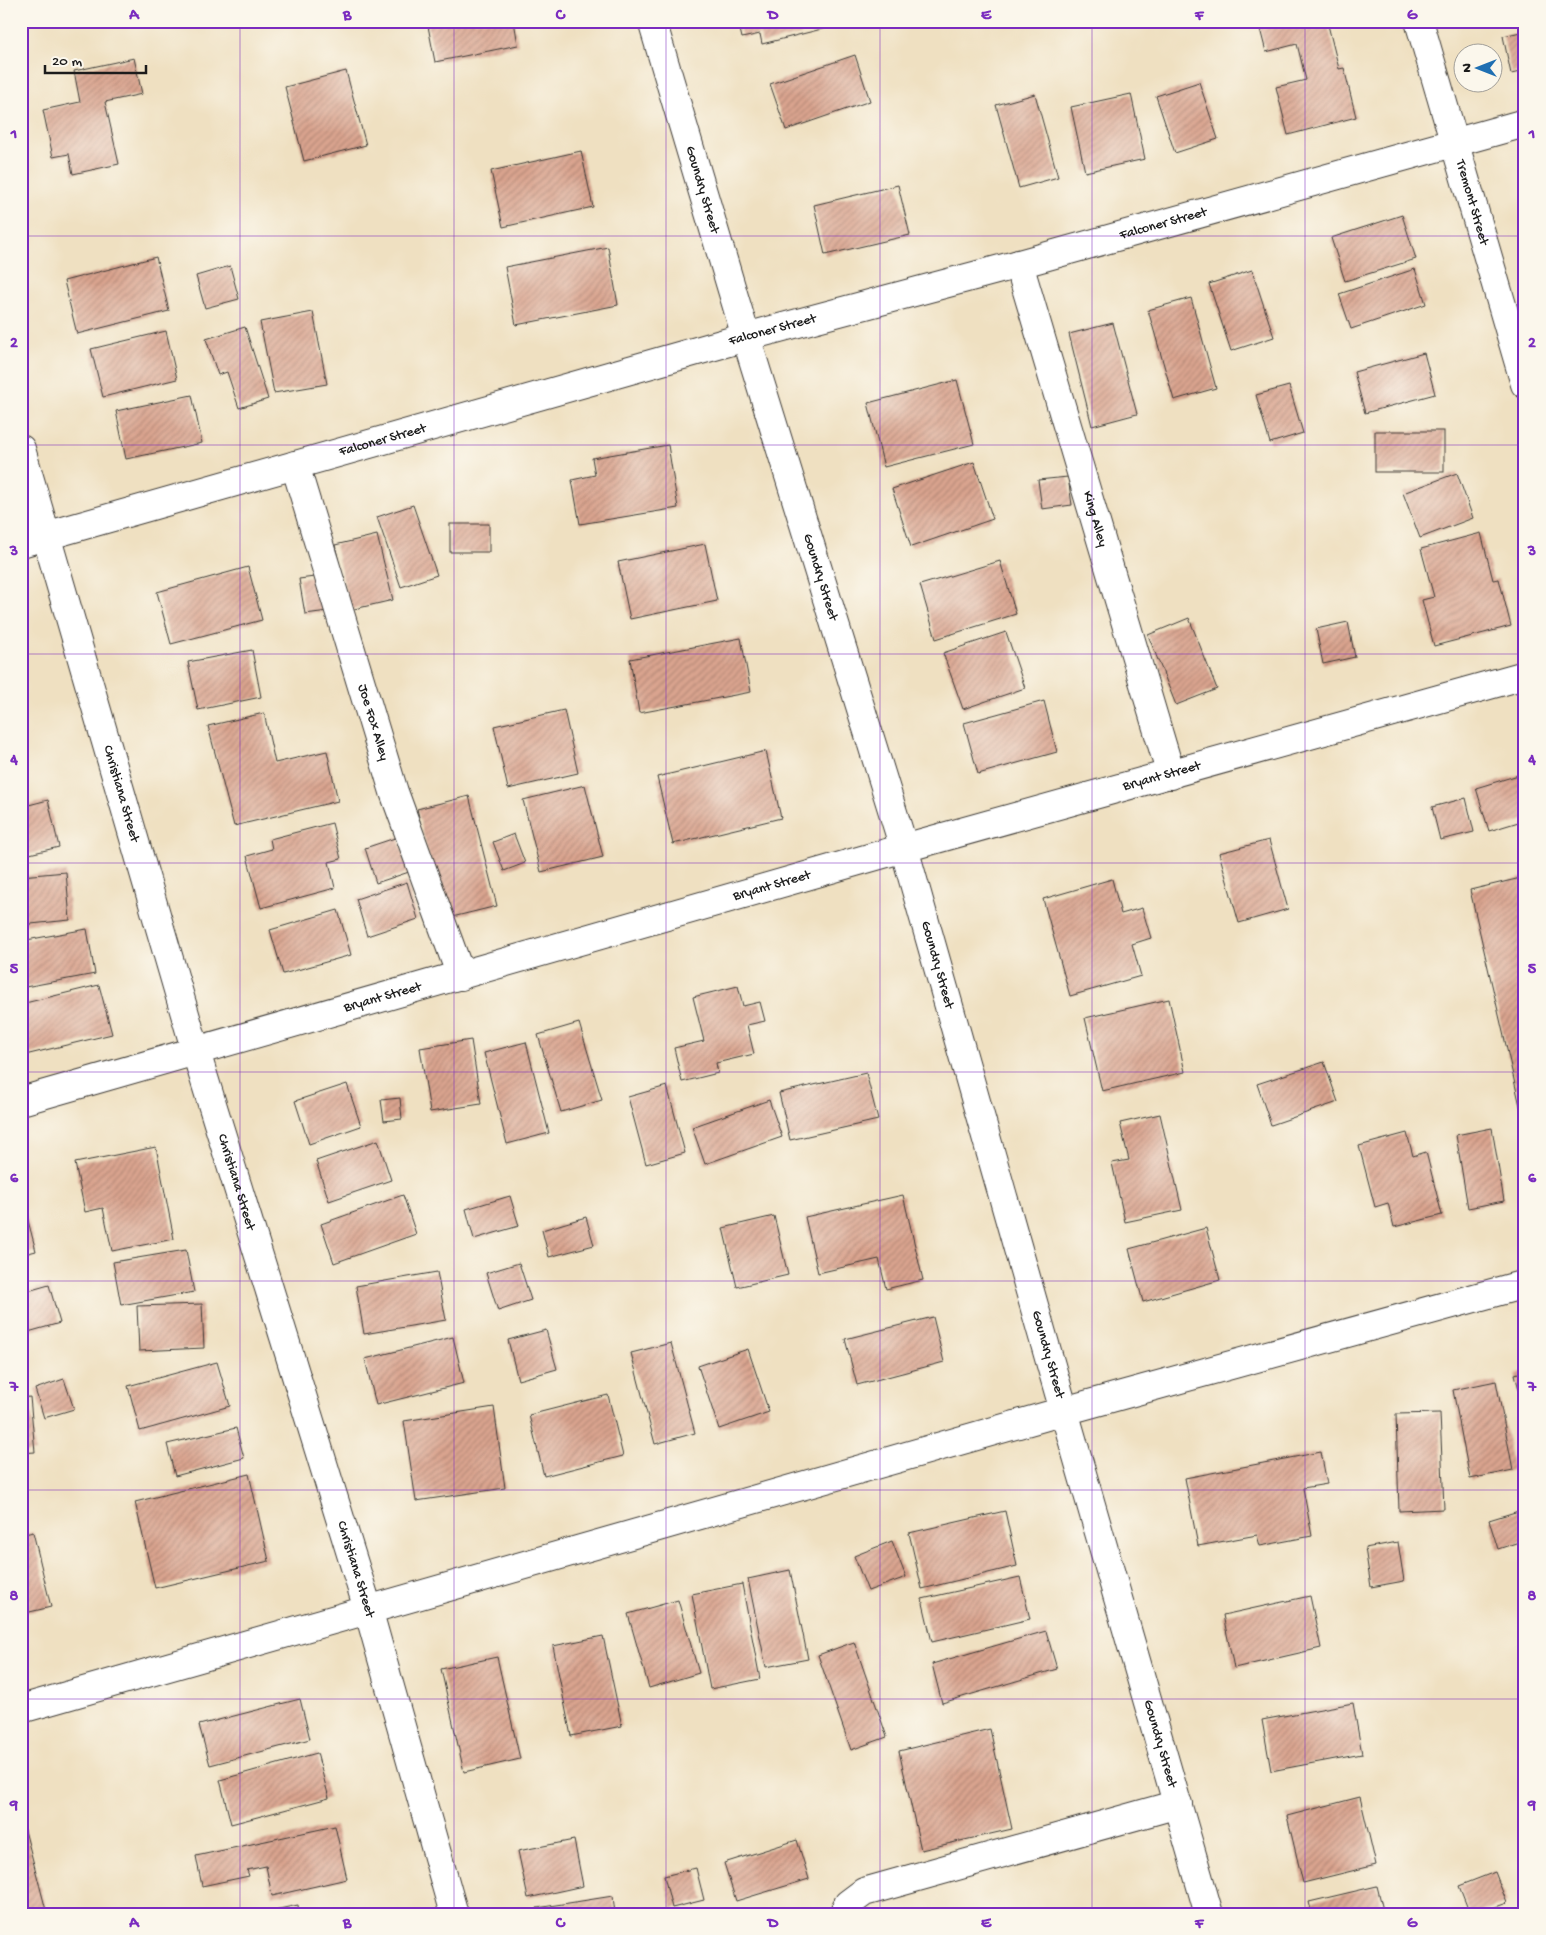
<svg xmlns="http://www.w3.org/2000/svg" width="1546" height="1935" font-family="'Gochi Hand',sans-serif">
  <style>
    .building { fill: url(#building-hatch) }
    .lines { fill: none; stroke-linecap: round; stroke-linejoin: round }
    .minor-casing { stroke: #3c3935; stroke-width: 30 }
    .minor { stroke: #fff; stroke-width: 28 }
    .grid { fill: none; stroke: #7b2cbf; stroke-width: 1; stroke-opacity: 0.55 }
    .labels { text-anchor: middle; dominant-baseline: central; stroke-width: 4; stroke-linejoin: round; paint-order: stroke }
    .street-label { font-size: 14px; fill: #1c1c1c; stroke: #fbf7ec }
    .neatline { fill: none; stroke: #7b2cbf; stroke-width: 2 }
    .grid-label { font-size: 16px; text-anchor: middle; font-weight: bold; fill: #7b2cbf }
  </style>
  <defs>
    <pattern id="building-hatch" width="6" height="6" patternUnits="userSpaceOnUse" patternTransform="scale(1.25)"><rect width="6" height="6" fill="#daa48f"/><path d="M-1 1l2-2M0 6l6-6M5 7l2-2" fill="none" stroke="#b08574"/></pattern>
  </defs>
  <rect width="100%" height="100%" fill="#fbf7ec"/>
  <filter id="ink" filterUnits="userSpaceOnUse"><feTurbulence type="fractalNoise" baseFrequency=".02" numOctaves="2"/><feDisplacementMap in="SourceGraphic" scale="10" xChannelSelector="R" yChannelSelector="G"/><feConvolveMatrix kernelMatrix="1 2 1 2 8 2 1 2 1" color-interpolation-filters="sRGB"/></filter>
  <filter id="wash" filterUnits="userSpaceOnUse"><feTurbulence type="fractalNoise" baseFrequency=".0096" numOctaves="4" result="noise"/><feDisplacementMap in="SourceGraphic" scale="20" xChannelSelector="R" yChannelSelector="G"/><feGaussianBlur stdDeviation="1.12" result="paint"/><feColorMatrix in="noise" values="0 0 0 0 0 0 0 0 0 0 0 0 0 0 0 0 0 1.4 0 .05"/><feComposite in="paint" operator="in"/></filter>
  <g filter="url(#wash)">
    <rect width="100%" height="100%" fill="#efe0c1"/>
    <g id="blocks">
      <g class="building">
        <polygon points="427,21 514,21 518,45 435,62"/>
        <polygon points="738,21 842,21 842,24 762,44 760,34 742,38"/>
        <polygon points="891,21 912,21 912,22 893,27"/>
        <polygon points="1258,21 1327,21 1339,69 1344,68 1356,117 1288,135 1276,87 1306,80 1297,44 1266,52"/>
        <polygon points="1525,31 1525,71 1511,74 1503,36"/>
        <polygon points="855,55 870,101 786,130 770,84"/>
        <polygon points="134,58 142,94 105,102 119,164 73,174 69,154 53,157 43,110 80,102 74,71"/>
        <polygon points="346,71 366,145 304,161 285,87"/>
        <polygon points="1199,82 1218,139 1175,153 1156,96"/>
        <polygon points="1035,94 1058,177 1019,188 996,105"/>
        <polygon points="1131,94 1145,159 1085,172 1071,107"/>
        <polygon points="581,151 593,207 503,227 491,171"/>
        <polygon points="898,185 910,235 825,255 814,205"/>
        <polygon points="1402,215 1416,259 1345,281 1331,238"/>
        <polygon points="608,247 618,305 516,325 505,267"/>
        <polygon points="156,257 169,311 77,334 64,281"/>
        <polygon points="230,266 239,299 205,308 196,276"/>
        <polygon points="1415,269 1426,304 1351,329 1339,294"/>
        <polygon points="1252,270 1274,337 1231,351 1209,284"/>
        <polygon points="1191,298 1216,388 1174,400 1148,310"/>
        <polygon points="313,312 327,384 274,393 260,322"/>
        <polygon points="1113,323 1137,414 1092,426 1069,334"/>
        <polygon points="245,327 268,399 239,408 227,372 218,375 206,339"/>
        <polygon points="166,331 177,379 103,397 91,349"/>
        <polygon points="1424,353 1435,394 1365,413 1354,372"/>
        <polygon points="957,380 974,444 884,467 868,403"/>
        <polygon points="1289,386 1303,433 1270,443 1256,395"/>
        <polygon points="192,395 202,443 126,459 116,411"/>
        <rect x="1375" y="431" width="69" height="41"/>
        <polygon points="668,445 678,508 580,524 572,480 595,475 592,458"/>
        <polygon points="974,462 993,519 911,547 892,489"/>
        <polygon points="1457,473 1473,518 1420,538 1403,493"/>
        <polygon points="1068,477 1072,505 1042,509 1038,480"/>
        <polygon points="413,505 437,575 401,587 377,517"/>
        <rect x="450" y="524" width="39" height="28"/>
        <polygon points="1481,533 1493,580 1499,579 1511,626 1434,646 1422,600 1434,597 1421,549"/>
        <polygon points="377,535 393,600 350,610 335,545"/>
        <polygon points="705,544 717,601 630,619 618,562"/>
        <polygon points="1000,561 1016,614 936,639 920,585"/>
        <polygon points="248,567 262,620 171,644 157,592"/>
        <polygon points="322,576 328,611 305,614 299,579"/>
        <polygon points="1189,618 1217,689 1176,705 1148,635"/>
        <polygon points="1348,622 1355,657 1323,664 1316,629"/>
        <polygon points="1006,632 1025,688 963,709 943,653"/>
        <polygon points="741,638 751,692 639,713 630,659"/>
        <polygon points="252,650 261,697 198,710 188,662"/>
        <polygon points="1044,701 1057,752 978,774 964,723"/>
        <polygon points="564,710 578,773 508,789 494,726"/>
        <polygon points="264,713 275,763 327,751 338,801 234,826 208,726"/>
        <polygon points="766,751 781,818 673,844 657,777"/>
        <polygon points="1525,773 1525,820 1489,831 1476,788"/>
        <polygon points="585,785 603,857 541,872 523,800"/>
        <polygon points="469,796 497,906 444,919 417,809"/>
        <polygon points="1466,798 1474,832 1440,840 1432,807"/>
        <polygon points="48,800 59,847 21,856 21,807"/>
        <polygon points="332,823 341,859 329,862 335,888 261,908 247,856 272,849 270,839"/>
        <polygon points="514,834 525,863 504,871 493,842"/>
        <polygon points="398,837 409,872 376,883 365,848"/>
        <polygon points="1269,840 1288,909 1239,923 1219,853"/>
        <polygon points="66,872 70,920 21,925 21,876"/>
        <polygon points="1525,877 1525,1123 1524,1123 1470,890"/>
        <polygon points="1112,879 1121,914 1142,908 1151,938 1132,944 1141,976 1070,996 1043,899"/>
        <polygon points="407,882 418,919 367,936 356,899"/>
        <polygon points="338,910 351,955 283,974 270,930"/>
        <polygon points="87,929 95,974 25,987 21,964 21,941"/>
        <polygon points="99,985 112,1034 21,1056 21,1004"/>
        <polygon points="738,986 743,1006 760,1002 765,1021 747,1025 754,1054 716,1063 718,1073 682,1082 674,1048 704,1041 693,997"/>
        <polygon points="1169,999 1185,1072 1102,1091 1085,1018"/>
        <polygon points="579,1023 602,1100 561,1112 538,1035"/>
        <polygon points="471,1040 481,1104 430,1112 420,1048"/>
        <polygon points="526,1042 549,1133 507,1144 484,1053"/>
        <polygon points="1324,1062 1338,1102 1271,1125 1257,1084"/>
        <polygon points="866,1073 878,1120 790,1140 779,1093"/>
        <polygon points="347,1084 361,1126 309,1144 295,1101"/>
        <polygon points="667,1086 685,1153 646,1164 628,1097"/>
        <polygon points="400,1098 402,1119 384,1121 381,1100"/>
        <polygon points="769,1100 782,1137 705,1164 692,1127"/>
        <polygon points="1160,1114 1182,1210 1125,1222 1112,1163 1129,1160 1120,1123"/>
        <polygon points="1492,1128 1504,1201 1468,1208 1456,1135"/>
        <polygon points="1407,1133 1413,1156 1426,1152 1442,1215 1394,1227 1388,1203 1375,1207 1359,1146"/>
        <polygon points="378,1140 391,1180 329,1201 316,1161"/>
        <polygon points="156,1147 174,1239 112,1251 103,1208 85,1212 75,1163"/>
        <polygon points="21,1194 36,1251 21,1255"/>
        <polygon points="403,1195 416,1234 334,1263 321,1224"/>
        <polygon points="903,1195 923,1280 886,1289 879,1259 818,1273 805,1217"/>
        <polygon points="510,1196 519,1226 474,1239 466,1209"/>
        <polygon points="774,1216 788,1275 737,1287 723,1228"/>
        <polygon points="586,1217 594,1245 549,1257 542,1230"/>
        <polygon points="1206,1228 1220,1280 1143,1302 1129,1249"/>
        <polygon points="186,1250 194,1292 121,1305 113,1262"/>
        <polygon points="519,1263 531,1300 498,1311 486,1273"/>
        <polygon points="437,1272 446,1320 364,1334 356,1286"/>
        <polygon points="49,1285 60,1323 21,1334 21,1293"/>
        <polygon points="202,1304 204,1348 139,1351 137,1306"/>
        <polygon points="933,1317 944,1362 857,1385 845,1339"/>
        <polygon points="546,1330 557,1369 518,1380 508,1340"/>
        <polygon points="453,1337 464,1383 376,1405 365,1359"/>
        <polygon points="671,1343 695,1433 655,1444 631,1353"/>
        <polygon points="748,1349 769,1412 719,1429 698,1366"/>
        <polygon points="217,1362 230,1406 140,1431 128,1386"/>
        <polygon points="1525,1371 1525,1409 1524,1409 1515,1374"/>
        <polygon points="64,1379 74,1409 44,1418 35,1389"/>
        <polygon points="1496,1381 1513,1470 1470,1479 1453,1390"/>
        <polygon points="608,1395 623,1456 544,1476 529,1415"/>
        <polygon points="30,1397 35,1452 21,1453 21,1398"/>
        <polygon points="494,1407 505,1488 416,1501 404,1421"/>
        <polygon points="1440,1413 1444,1509 1399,1511 1396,1414"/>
        <polygon points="236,1428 244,1458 175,1476 167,1444"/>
        <polygon points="1321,1452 1327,1484 1303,1488 1312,1536 1260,1546 1257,1535 1198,1546 1185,1478"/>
        <polygon points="249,1474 269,1561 155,1588 135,1502"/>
        <polygon points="1525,1509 1525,1540 1498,1549 1489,1520"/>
        <polygon points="1005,1511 1017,1566 922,1589 909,1533"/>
        <polygon points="33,1532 51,1607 21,1614 21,1535"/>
        <polygon points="892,1541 906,1577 868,1591 854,1556"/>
        <polygon points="1398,1542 1404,1581 1371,1587 1365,1548"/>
        <polygon points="790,1570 808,1659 766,1667 748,1579"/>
        <polygon points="1020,1577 1030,1619 932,1642 922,1599"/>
        <polygon points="742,1584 760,1679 710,1689 692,1594"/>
        <polygon points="1310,1596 1321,1648 1234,1668 1223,1615"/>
        <polygon points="678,1600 699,1673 649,1688 628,1614"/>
        <polygon points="1046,1631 1057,1669 942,1703 932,1664"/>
        <polygon points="603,1636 622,1726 571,1736 553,1646"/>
        <polygon points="854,1642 887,1737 851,1750 818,1655"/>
        <polygon points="497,1657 520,1759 464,1772 441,1669"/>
        <polygon points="300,1699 310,1739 210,1765 199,1725"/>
        <polygon points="1353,1703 1362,1754 1271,1771 1262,1720"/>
        <polygon points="990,1729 1012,1829 921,1850 899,1751"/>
        <polygon points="317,1753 329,1798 231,1824 220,1780"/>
        <polygon points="1360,1797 1376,1865 1303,1883 1287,1816"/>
        <polygon points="21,1819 22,1819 47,1914 21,1914"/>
        <polygon points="335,1826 347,1879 272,1896 266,1866 247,1870 249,1876 202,1886 196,1856"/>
        <polygon points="574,1840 583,1886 528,1898 518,1851"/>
        <polygon points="797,1840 809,1879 736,1901 724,1863"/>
        <polygon points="696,1868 704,1900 672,1908 664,1876"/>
        <polygon points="1495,1872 1507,1903 1476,1914 1470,1914 1459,1886"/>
        <polygon points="1377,1886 1384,1914 1312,1914 1309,1902"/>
        <polygon points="613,1896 615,1914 538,1914 537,1908"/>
        <polygon points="298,1905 299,1914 260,1914 260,1913"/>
      </g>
    </g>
  </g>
  <g filter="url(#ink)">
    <use href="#blocks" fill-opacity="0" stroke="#3c3935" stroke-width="1"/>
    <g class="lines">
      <defs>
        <g id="minor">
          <path id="s1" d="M 652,21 L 746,337 L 904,848 L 1064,1411 L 1209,1914"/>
          <path id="s2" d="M 1419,21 L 1525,384"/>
          <path id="s3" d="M 1019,264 L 1171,775"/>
          <path id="s4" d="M 21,449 L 196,1052 L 368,1609 L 454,1914"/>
          <path id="s5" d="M 295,465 L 394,792 L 461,976"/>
          <path id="s6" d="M 21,543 L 746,337 L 1019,264 L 1525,123"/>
          <path id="s7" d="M 21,1101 L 904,848 L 1525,675"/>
          <polyline points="21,1709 1064,1411 1525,1284"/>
          <polyline points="843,1914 848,1904 864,1892 1178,1804"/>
        </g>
      </defs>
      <use href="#minor" class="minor-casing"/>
      <use href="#minor" class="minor"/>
    </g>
  </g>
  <path class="grid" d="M 240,21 L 240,1914M 454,21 L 454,1914M 666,21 L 666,1914M 880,21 L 880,1914M 1092,21 L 1092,1914M 1305,21 L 1305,1914M 21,236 L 1525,236M 21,445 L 1525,445M 21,654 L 1525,654M 21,863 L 1525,863M 21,1072 L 1525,1072M 21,1281 L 1525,1281M 21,1490 L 1525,1490M 21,1699 L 1525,1699"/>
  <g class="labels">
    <g class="street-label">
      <text stroke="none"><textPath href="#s1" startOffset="176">Goundry Street</textPath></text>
      <text stroke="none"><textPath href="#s2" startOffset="189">Tremont Street</textPath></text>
      <text stroke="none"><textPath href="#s6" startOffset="1186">Falconer Street</textPath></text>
      <text stroke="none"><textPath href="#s6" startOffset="781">Falconer Street</textPath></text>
      <text stroke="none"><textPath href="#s6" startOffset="376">Falconer Street</textPath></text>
      <text stroke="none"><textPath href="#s3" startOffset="266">King Alley</textPath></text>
      <text stroke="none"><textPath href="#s1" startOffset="581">Goundry Street</textPath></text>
      <text stroke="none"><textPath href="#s5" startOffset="269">Joe Fox Alley</textPath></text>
      <text stroke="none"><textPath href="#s7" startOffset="1186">Bryant Street</textPath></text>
      <text stroke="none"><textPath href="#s4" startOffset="359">Christiana Street</textPath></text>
      <text stroke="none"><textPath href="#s7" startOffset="781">Bryant Street</textPath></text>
      <text stroke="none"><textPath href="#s1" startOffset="986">Goundry Street</textPath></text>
      <text stroke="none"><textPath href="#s7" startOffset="376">Bryant Street</textPath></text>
      <text stroke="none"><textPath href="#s4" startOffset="764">Christiana Street</textPath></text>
      <text stroke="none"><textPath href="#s1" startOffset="1391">Goundry Street</textPath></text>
      <text stroke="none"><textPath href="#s4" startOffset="1169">Christiana Street</textPath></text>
      <text stroke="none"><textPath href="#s1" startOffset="1796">Goundry Street</textPath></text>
    </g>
  </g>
  <rect width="1546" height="1935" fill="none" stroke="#fbf7ec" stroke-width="55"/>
  <g transform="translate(1478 68) rotate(270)"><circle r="24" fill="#fbf7ec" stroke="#a29f99"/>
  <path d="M0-4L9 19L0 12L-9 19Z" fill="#1f6fb2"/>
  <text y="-8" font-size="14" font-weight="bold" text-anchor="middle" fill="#1c1c1c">N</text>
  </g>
  <path d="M45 65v8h101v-8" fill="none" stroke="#1c1c1c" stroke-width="2.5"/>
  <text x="52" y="65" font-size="15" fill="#1c1c1c" stroke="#fbf7ec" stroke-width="4" paint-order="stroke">20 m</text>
  <rect x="28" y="28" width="1490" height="1880" class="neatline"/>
  <g class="grid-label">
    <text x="134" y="19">A</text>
    <text x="347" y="19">B</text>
    <text x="560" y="19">C</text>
    <text x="773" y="19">D</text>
    <text x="986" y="19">E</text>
    <text x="1199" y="19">F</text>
    <text x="1412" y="19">G</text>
    <text x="14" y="138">1</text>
    <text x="1532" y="138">1</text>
    <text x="14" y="347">2</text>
    <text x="1532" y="347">2</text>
    <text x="14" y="555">3</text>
    <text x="1532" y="555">3</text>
    <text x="14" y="764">4</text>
    <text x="1532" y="764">4</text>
    <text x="14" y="973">5</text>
    <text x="1532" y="973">5</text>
    <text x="14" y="1182">6</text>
    <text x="1532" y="1182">6</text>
    <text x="14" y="1391">7</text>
    <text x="1532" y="1391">7</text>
    <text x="14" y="1600">8</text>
    <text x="1532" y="1600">8</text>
    <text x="14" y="1809">9</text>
    <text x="1532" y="1809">9</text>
    <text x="134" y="1927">A</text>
    <text x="347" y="1927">B</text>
    <text x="560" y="1927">C</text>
    <text x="773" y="1927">D</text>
    <text x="986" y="1927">E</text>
    <text x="1199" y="1927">F</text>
    <text x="1412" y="1927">G</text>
  </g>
</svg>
